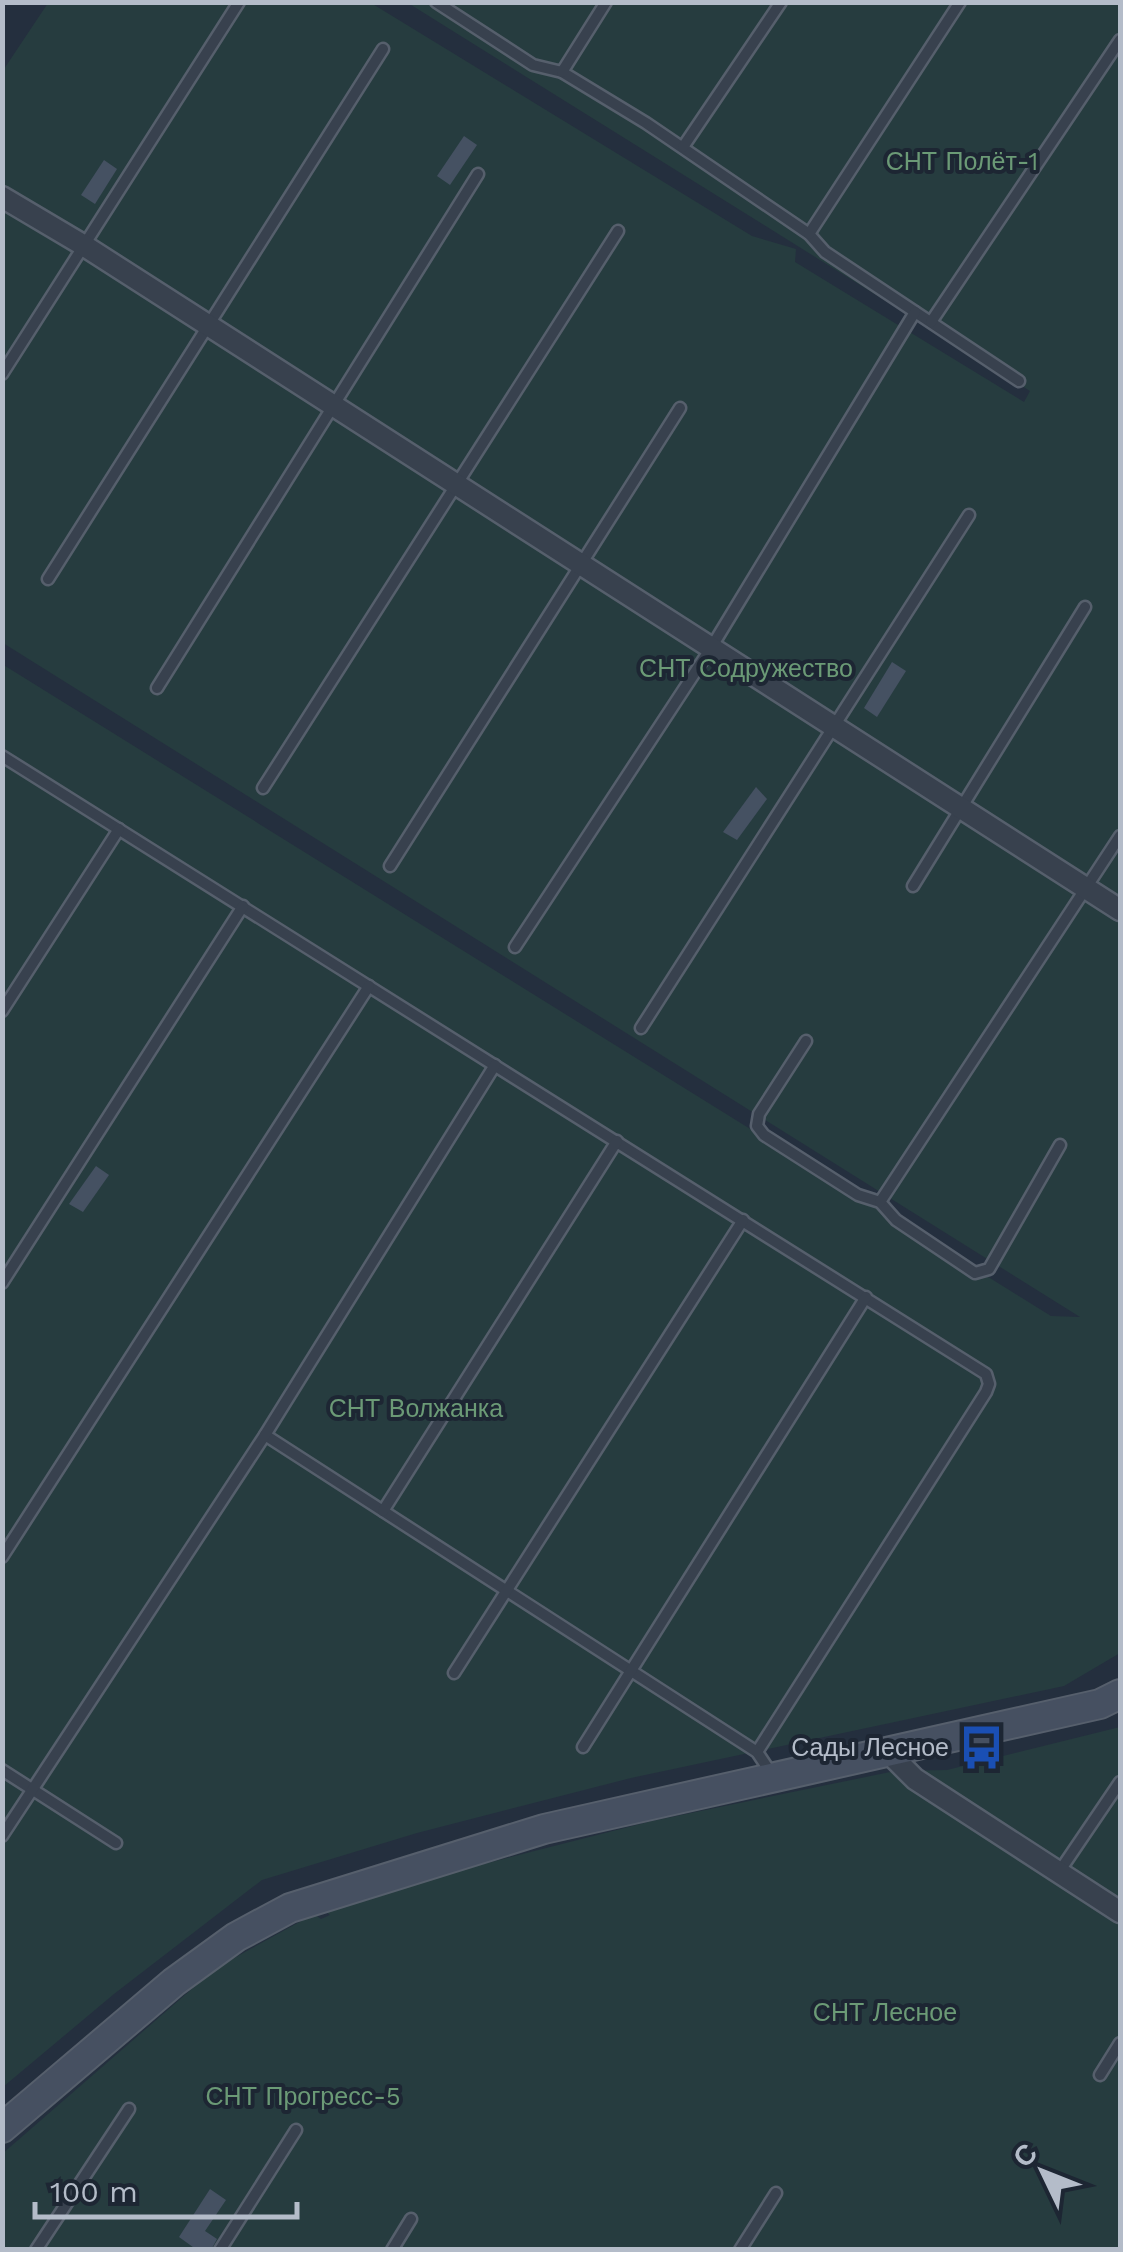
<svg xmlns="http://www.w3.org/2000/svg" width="1123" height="2252" font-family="'Work Sans',sans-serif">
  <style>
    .green { fill: #263c3f }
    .building { fill: #455162 }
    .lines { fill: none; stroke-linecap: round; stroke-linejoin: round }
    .lane-casing { stroke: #565f6c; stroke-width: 15 }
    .street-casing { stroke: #565f6c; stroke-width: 25 }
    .secondary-casing { stroke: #565f6c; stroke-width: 32 }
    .lane { stroke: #38414e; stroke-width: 10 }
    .street { stroke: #38414e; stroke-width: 20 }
    .secondary { stroke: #465061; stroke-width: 28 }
    .labels { text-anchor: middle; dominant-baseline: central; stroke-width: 8; stroke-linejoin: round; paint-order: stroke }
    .park-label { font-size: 25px; fill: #6b9a76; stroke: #1d2633 }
    .poi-label { font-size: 25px; fill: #b4bcc9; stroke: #1d2633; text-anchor: end }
  </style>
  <rect width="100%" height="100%" fill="#242f3e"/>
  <g class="green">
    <polygon points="48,3 371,3 752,236 796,249 795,262 1024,402 1030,391 408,3 1120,3 1120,1653 1064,1686 631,1778 417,1833 262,1880 114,1994 3,2087 2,664 1051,1316 1080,1317 3,643 2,72"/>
    <polygon points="1120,1727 1120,2249 3,2249 2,2154 216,1968 314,1914 321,1919 330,1915 323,1909 405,1884 652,1821 895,1771 947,1770"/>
  </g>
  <g class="building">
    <polygon points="464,136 477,145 450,185 437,176"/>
    <polygon points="104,160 117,169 95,204 81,195"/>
    <polygon points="892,662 906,671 877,717 864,708"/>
    <polygon points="756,787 767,799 737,840 723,832"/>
    <polygon points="96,1166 109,1175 83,1212 69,1204"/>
    <polygon points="210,2189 226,2200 205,2231 217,2239 211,2250 197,2250 179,2237"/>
  </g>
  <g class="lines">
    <defs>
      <g id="lane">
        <polyline points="436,2 533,65 562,72 646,123 809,234 825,252 1019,381"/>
        <polyline points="562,72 606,2"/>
        <polyline points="683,147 781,2"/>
        <polyline points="809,234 960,2"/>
        <polyline points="931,322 1120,40"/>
        <polyline points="2,374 239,2"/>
        <polyline points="48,579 383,49"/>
        <polyline points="157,688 478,174"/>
        <polyline points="2,756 986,1374 989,1384 986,1392 757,1752"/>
        <polyline points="263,788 618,231"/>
        <polyline points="390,866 680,408"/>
        <polyline points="913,886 1085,607"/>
        <polyline points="515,947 711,648 915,312"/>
        <polyline points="2,1011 119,829"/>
        <polyline points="641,1028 969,515"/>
        <polyline points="806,1041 759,1114 757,1126 764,1135 858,1195 880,1202 896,1220 975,1273 989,1269 1060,1145"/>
        <polyline points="880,1202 1120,836"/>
        <polyline points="2,1283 243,906"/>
        <polyline points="265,1435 757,1752 773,1776"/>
        <polyline points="383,1511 617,1141"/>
        <polyline points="2,1557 369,986"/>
        <polyline points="454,1673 743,1220"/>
        <polyline points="583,1747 866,1297"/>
        <polyline points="2,1770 116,1843"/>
        <polyline points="2,1836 265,1435 495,1065"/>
        <polyline points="1059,1872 1120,1782"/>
        <polyline points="1100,2075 1120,2043"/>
        <polyline points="36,2250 129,2109"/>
        <polyline points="220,2250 296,2130"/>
        <polyline points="392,2250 411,2219"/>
        <polyline points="740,2250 776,2193"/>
      </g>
      <g id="street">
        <polyline points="2,197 83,245 1120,910"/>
        <polyline points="889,1753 915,1779 1120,1912"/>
      </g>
      <polyline id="secondary" points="2,2128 174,1982 236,1937 290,1908 544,1829 1100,1704 1120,1694"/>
    </defs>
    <use href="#lane" class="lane-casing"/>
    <use href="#street" class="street-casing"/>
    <use href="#secondary" class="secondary-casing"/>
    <use href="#lane" class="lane"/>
    <use href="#street" class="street"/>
    <use href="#secondary" class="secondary"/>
  </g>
  <defs>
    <symbol id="bus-bare" viewBox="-9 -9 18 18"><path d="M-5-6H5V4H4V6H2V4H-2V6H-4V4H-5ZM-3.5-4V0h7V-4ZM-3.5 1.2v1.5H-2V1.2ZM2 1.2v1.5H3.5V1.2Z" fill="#1a4fb4" stroke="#1d2633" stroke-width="2.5" paint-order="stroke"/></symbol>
  </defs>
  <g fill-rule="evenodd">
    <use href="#bus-bare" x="950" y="1716" width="63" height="63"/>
  </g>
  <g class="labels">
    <g class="park-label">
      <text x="962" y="161">СНТ Полёт-1</text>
      <text x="746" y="668">СНТ Содружество</text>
      <text x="416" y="1408">СНТ Волжанка</text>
      <text x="885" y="2012">СНТ Лесное</text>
      <text x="303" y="2096">СНТ Прогресс-5</text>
    </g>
    <g class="poi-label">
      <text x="949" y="1747">Сады Лесное</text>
    </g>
  </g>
  <rect width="1123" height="2252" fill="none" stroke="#b4bcc9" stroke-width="10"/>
  <g transform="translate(1043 2172) rotate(313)" stroke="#1d2633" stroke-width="8" paint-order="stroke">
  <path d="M0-8L18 38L0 25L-18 38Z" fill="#b4bcc9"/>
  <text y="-15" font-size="28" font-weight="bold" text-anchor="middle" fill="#b4bcc9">С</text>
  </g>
  <path d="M35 2202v15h262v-15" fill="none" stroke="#b4bcc9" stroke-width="5"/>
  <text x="50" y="2202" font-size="30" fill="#b4bcc9" stroke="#1d2633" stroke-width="8" paint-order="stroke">100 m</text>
</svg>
